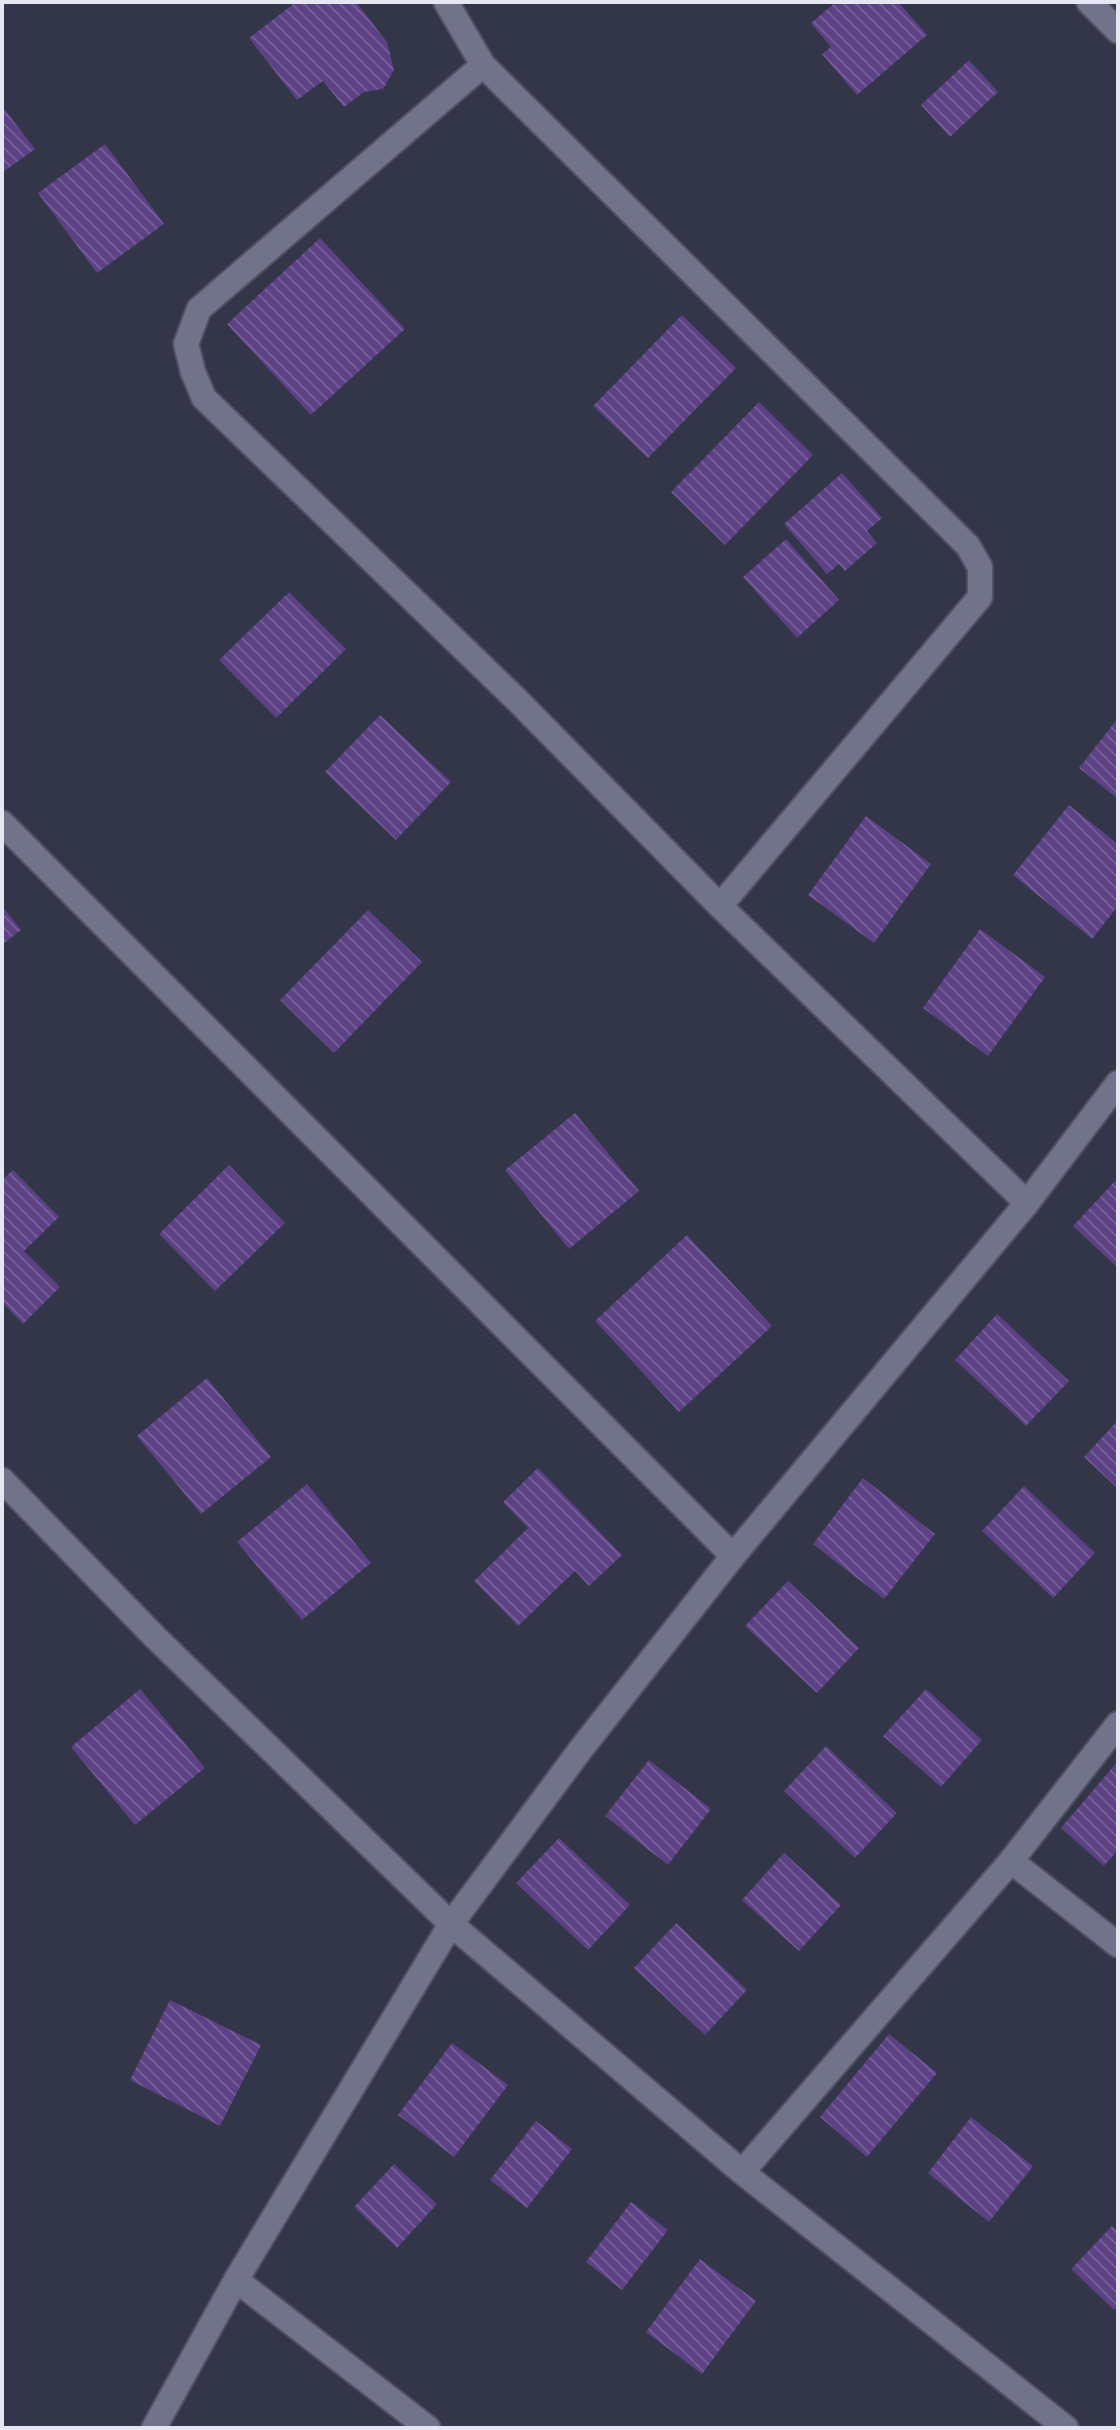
<svg xmlns="http://www.w3.org/2000/svg" width="1120" height="2430" font-family="'Varela Round',sans-serif">
  <style>
    .building { fill: url(#building-back-hatch) }
    .lines { fill: none; stroke-linecap: round; stroke-linejoin: round }
    .minor-casing { stroke: #505262; stroke-width: 28 }
    .minor { stroke: #707389; stroke-width: 24 }
  </style>
  <defs>
    <pattern id="building-back-hatch" width="6" height="6" patternUnits="userSpaceOnUse" patternTransform="scale(2)"><rect width="6" height="6" fill="#5c4185"/><path d="M-1 5l2 2M0 0l6 6M5-1l2 2" fill="none" stroke="#735c97"/></pattern>
  </defs>
  <rect width="100%" height="100%" fill="#333549"/>
  <g class="building">
    <polygon points="296,2 356,2 387,42 394,70 383,89 364,92 344,107 323,81 297,100 249,38"/>
    <polygon points="836,2 902,2 900,4 927,35 857,95 822,54 831,47 811,23"/>
    <polygon points="969,60 998,92 950,137 921,105"/>
    <polygon points="2,106 35,149 2,173"/>
    <polygon points="105,144 164,224 97,273 38,193"/>
    <polygon points="320,238 405,329 311,415 227,324"/>
    <polygon points="682,315 736,368 648,458 593,406"/>
    <polygon points="759,402 813,455 725,545 671,492"/>
    <polygon points="842,473 882,518 867,531 877,543 845,571 839,564 827,574 784,524"/>
    <polygon points="786,539 839,600 797,638 743,577"/>
    <polygon points="289,592 346,649 276,718 219,660"/>
    <polygon points="380,715 451,782 396,840 325,772"/>
    <polygon points="1118,718 1118,799 1079,768"/>
    <polygon points="1069,805 1118,844 1118,906 1092,939 1013,875"/>
    <polygon points="866,816 931,864 874,943 808,895"/>
    <polygon points="2,906 21,930 2,945"/>
    <polygon points="368,910 422,962 334,1053 280,1000"/>
    <polygon points="980,929 1045,977 988,1056 923,1008"/>
    <polygon points="575,1113 639,1191 569,1249 505,1170"/>
    <polygon points="229,1165 285,1223 215,1291 159,1234"/>
    <polygon points="13,1170 59,1217 24,1251 60,1287 23,1324 2,1302 2,1180"/>
    <polygon points="1115,1181 1118,1183 1118,1268 1073,1226"/>
    <polygon points="687,1235 772,1326 679,1412 595,1321"/>
    <polygon points="997,1314 1069,1381 1026,1426 955,1360"/>
    <polygon points="207,1378 271,1457 201,1514 137,1436"/>
    <polygon points="1118,1420 1118,1489 1084,1457"/>
    <polygon points="538,1468 622,1555 589,1586 575,1571 518,1626 474,1581 528,1528 503,1502"/>
    <polygon points="863,1478 935,1534 884,1599 813,1544"/>
    <polygon points="307,1484 371,1563 302,1620 237,1542"/>
    <polygon points="1024,1486 1095,1553 1053,1598 982,1531"/>
    <polygon points="788,1581 859,1648 817,1693 745,1626"/>
    <polygon points="140,1689 205,1768 135,1825 71,1747"/>
    <polygon points="926,1689 982,1740 941,1787 883,1736"/>
    <polygon points="826,1746 897,1813 855,1858 784,1791"/>
    <polygon points="649,1760 711,1809 668,1865 605,1816"/>
    <polygon points="1118,1761 1118,1850 1104,1866 1061,1828"/>
    <polygon points="559,1838 630,1905 588,1950 516,1883"/>
    <polygon points="784,1853 841,1905 799,1951 742,1900"/>
    <polygon points="676,1923 747,1990 705,2035 634,1968"/>
    <polygon points="170,2000 261,2045 220,2126 130,2080"/>
    <polygon points="889,2034 937,2073 867,2157 820,2117"/>
    <polygon points="452,2043 508,2085 454,2157 398,2115"/>
    <polygon points="971,2117 1033,2166 989,2222 928,2173"/>
    <polygon points="536,2121 572,2149 527,2208 490,2180"/>
    <polygon points="394,2164 437,2204 397,2248 354,2207"/>
    <polygon points="631,2202 668,2230 622,2290 586,2262"/>
    <polygon points="1112,2226 1118,2232 1118,2306 1114,2310 1071,2269"/>
    <polygon points="700,2259 756,2301 702,2374 646,2332"/>
  </g>
  <g class="lines">
    <defs>
      <g id="minor">
        <polyline points="446,2 483,65 199,309 186,344 193,372 204,398 517,700 720,906 1027,1203"/>
        <polyline points="1089,2 1118,31"/>
        <polyline points="483,65 968,546 980,567 980,597 720,906"/>
        <polyline points="2,823 733,1556"/>
        <polyline points="2,1480 156,1638 451,1924 742,2172 1066,2428"/>
        <polyline points="1011,1861 1118,1945"/>
        <polyline points="742,2172 1011,1861 1118,1724"/>
        <polyline points="236,2280 428,2428"/>
        <polyline points="154,2428 236,2280 451,1924 581,1749 733,1556 1027,1203 1118,1083"/>
      </g>
    </defs>
    <use href="#minor" class="minor-casing"/>
    <use href="#minor" class="minor"/>
  </g>
  <rect width="1120" height="2430" fill="none" stroke="#e5e7f3" stroke-width="8"/>
</svg>
